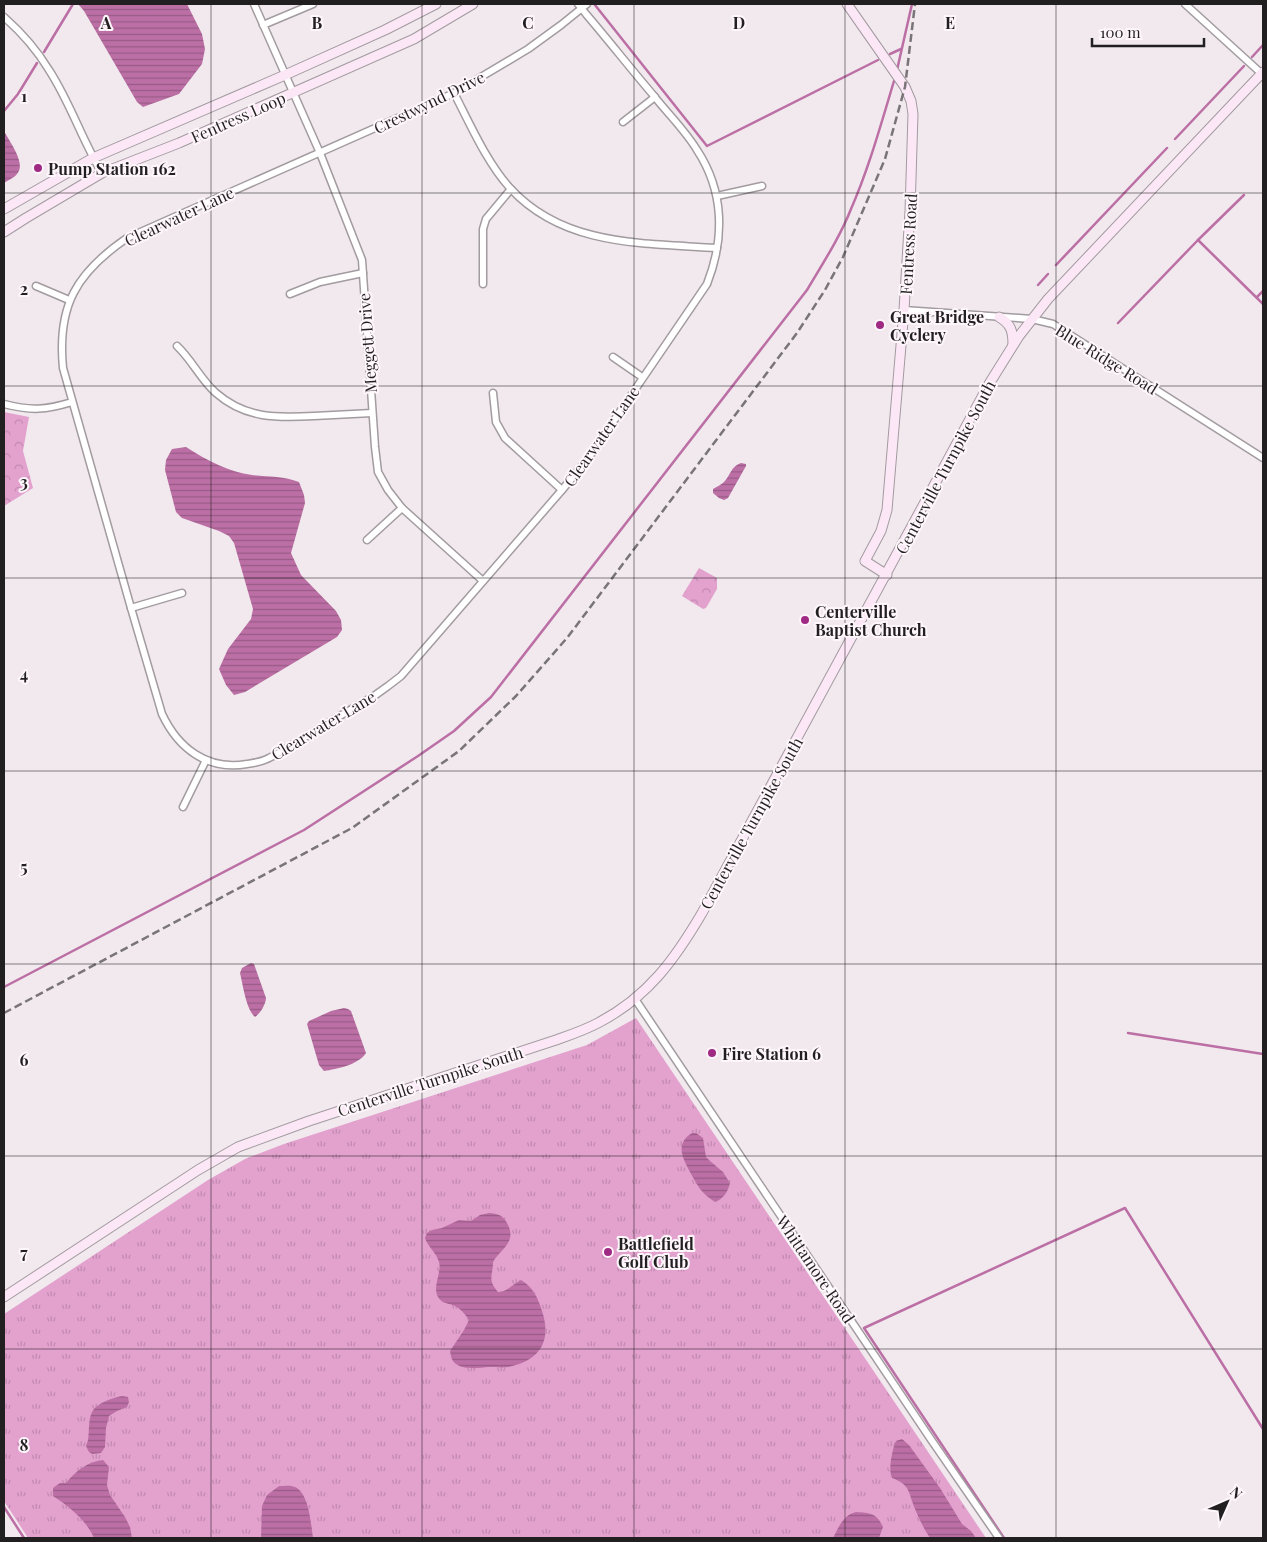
<svg xmlns="http://www.w3.org/2000/svg" width="1267" height="1542" font-family="'Playfair Display',serif">
  <style>
    .grass { fill: url(#grass-tufts) }
    .park { fill: url(#park-crowns) }
    .water { fill: url(#water-rules) }
    .lines { fill: none; stroke-linecap: round; stroke-linejoin: round }
    .stream { stroke: #bc6fa5; stroke-width: 2.5 }
    .street-casing { stroke: #a29b9f; stroke-width: 9 }
    .secondary-casing { stroke: #a29b9f; stroke-width: 11 }
    .street { stroke: #fff; stroke-width: 6 }
    .secondary { stroke: #fce7f6; stroke-width: 9 }
    .rail { stroke: #797477; stroke-width: 2.5; stroke-dasharray: 8 4; stroke-linecap: butt }
    .grid { fill: none; stroke: #221f21; stroke-width: 1; stroke-opacity: 0.55 }
    .poi-dot { fill: #9f2a84; stroke: #fef6fb; stroke-width: 2 }
    .labels { text-anchor: middle; dominant-baseline: central; stroke-width: 4; stroke-linejoin: round; paint-order: stroke }
    .street-label { font-size: 16px; fill: #221f21; stroke: #fef6fb }
    .poi-label { font-size: 16px; font-weight: bold; fill: #221f21; stroke: #fef6fb; text-anchor: start }
    .grid-label { font-size: 16px; text-anchor: middle; font-weight: bold; fill: #221f21; stroke: #fef6fb; stroke-width: 4; stroke-linejoin: round; paint-order: stroke }
  </style>
  <defs>
    <pattern id="grass-tufts" width="24" height="20" patternUnits="userSpaceOnUse" patternTransform="scale(1.25)"><rect width="24" height="20" fill="#e3a1ce"/><path d="M3 7l-1-3M5 7V3M7 7l1-3M15 17l-1-3M17 17v-4M19 17l1-3" fill="none" stroke="#c28ab1"/></pattern>
    <pattern id="park-crowns" width="20" height="18" patternUnits="userSpaceOnUse" patternTransform="scale(1.25)"><rect width="20" height="18" fill="#e3a1ce"/><path d="M2 6a3 3 0 1 1 6 0M12 15a3 3 0 1 1 6 0" fill="none" stroke="#c28ab1"/></pattern>
    <pattern id="water-rules" width="6" height="5" patternUnits="userSpaceOnUse" patternTransform="scale(1.25)"><rect width="6" height="5" fill="#bc6fa5"/><path d="M0 2.5h6" fill="none" stroke="#985b86"/></pattern>
  </defs>
  <rect width="100%" height="100%" fill="#f1e9ee"/>
  <polygon class="grass" points="636,1018 986,1538 28,1538 4,1501 4,1314 208,1180 245,1159 284,1144 587,1045"/>
  <g class="park">
    <polygon points="4,412 29,417 23,451 33,488 4,506"/>
    <polygon points="699,568 717,578 717,589 706,608 703,609 682,596"/>
  </g>
  <g class="water">
    <polygon points="78,4 187,4 202,34 205,49 202,64 179,94 143,107 137,102 84,11"/>
    <path d="M 4,131 C 9,141 27,164 17,174 C 14,178 8,180 4,183 Z"/>
    <path d="M 186,447 C 206,460 229,472 252,475 C 268,477 284,476 299,482 L 304,495 L 305,503 L 291,553 L 301,575 L 336,611 L 341,620 L 342,630 L 337,637 L 245,692 L 234,695 L 226,685 L 219,669 L 228,649 L 251,619 L 253,609 L 234,543 L 229,536 L 219,531 L 182,518 L 176,512 L 165,470 L 166,460 L 172,449 Z"/>
    <path d="M 741,463 L 746,464 L 746,466 L 728,498 L 724,500 L 719,498 L 713,493 L 713,489 C 716,487 721,485 724,482 C 730,476 731,466 741,463 Z"/>
    <path d="M 251,963 L 254,964 L 266,998 C 266,1004 260,1014 255,1017 C 246,1009 243,985 240,973 L 242,968 Z"/>
    <path d="M 344,1008 L 348,1009 L 351,1011 L 366,1053 C 358,1065 337,1069 324,1071 L 319,1065 L 307,1024 L 309,1021 L 331,1011 Z"/>
    <path d="M 692,1133 L 696,1133 L 703,1138 L 706,1157 L 710,1161 L 723,1172 L 730,1183 C 728,1192 723,1199 715,1202 C 709,1198 704,1194 700,1189 C 695,1181 683,1161 682,1153 C 680,1144 685,1137 692,1133 Z"/>
    <path d="M 489,1213 C 492,1213 498,1214 501,1216 C 507,1220 512,1231 510,1238 C 508,1247 497,1254 493,1262 C 493,1276 487,1279 498,1292 C 507,1292 513,1284 521,1280 C 533,1287 538,1298 542,1311 C 552,1341 540,1361 508,1367 C 502,1368 496,1367 489,1367 C 479,1368 464,1370 456,1364 C 451,1360 451,1356 450,1351 L 464,1330 L 469,1320 C 465,1314 461,1309 455,1306 C 449,1303 442,1304 438,1297 C 432,1286 442,1273 439,1262 C 436,1252 428,1247 425,1238 L 427,1233 L 432,1230 L 442,1228 L 459,1220 L 471,1221 L 480,1215 Z"/>
    <path d="M 122,1396 L 128,1397 L 129,1402 L 127,1407 L 117,1411 L 109,1416 L 106,1428 L 105,1447 L 101,1453 L 92,1454 C 89,1452 88,1451 87,1448 C 85,1444 87,1445 88,1440 C 90,1429 87,1415 96,1407 C 103,1401 113,1398 122,1396 Z"/>
    <path d="M 902,1439 L 909,1445 L 940,1488 L 962,1524 L 971,1531 L 976,1538 L 930,1538 C 924,1529 919,1519 915,1509 C 908,1493 911,1485 892,1478 C 888,1470 892,1450 896,1441 Z"/>
    <path d="M 103,1460 L 109,1467 L 107,1485 L 110,1495 L 125,1517 L 130,1527 L 132,1538 L 94,1538 C 86,1520 70,1507 53,1496 L 53,1488 L 60,1483 L 66,1483 C 77,1470 87,1462 103,1460 Z"/>
    <path d="M 279,1486 C 284,1486 290,1485 295,1487 C 309,1493 311,1524 313,1538 L 261,1538 L 262,1506 L 267,1495 Z"/>
    <path d="M 856,1512 C 870,1513 877,1513 883,1527 L 879,1538 L 833,1538 C 839,1527 843,1515 856,1512 Z"/>
  </g>
  <g class="lines">
    <g class="stream">
      <polyline points="595,5 707,146 878,60"/>
      <polyline points="44,52 73,4"/>
      <polyline points="890,54 901,49"/>
      <polyline points="1252,57 1263,45"/>
      <polyline points="897,70 912,4"/>
      <polyline points="4,111 18,94 37,63"/>
      <polyline points="1175,139 1244,66"/>
      <polyline points="1198,240 1263,304"/>
      <polyline points="1056,265 1167,148"/>
      <polyline points="1038,285 1048,274"/>
      <polyline points="1257,297 1263,291"/>
      <polyline points="1118,323 1198,240 1244,195"/>
      <path d="M 4,987 L 304,830 L 418,756 L 454,731 L 491,697 L 807,290 C 823,263 840,237 851,209 C 869,168 881,124 894,81"/>
      <polyline points="1128,1033 1263,1054"/>
      <polyline points="4,1507 24,1538"/>
      <polyline points="1004,1538 864,1328 1125,1208 1263,1429"/>
    </g>
    <defs>
      <g id="street">
        <polyline points="254,4 320,153 362,260 375,447 378,472 388,490 402,508 483,581"/>
        <path d="M 578,4 L 586,14 C 609,41 631,69 654,96 C 668,114 685,130 697,150 C 724,191 725,238 707,284 L 587,460 L 562,490 L 401,676 L 388,686 L 374,696 C 353,708 333,720 312,733 C 298,741 284,751 269,758 C 262,762 254,763 247,764 C 207,771 178,748 162,714 L 131,608 L 63,368 C 57,306 76,273 127,238 L 454,93 L 528,49 L 561,25 L 587,4"/>
        <polyline points="1185,4 1262,74"/>
        <path d="M 4,17 C 21,32 37,50 49,70 C 70,102 82,140 102,173"/>
        <polyline points="263,25 313,4"/>
        <path d="M 454,93 C 470,124 487,163 510,188 C 564,247 644,243 717,248"/>
        <polyline points="623,122 655,97"/>
        <polyline points="717,196 762,186"/>
        <polyline points="483,284 483,229 486,219 511,189"/>
        <polyline points="36,286 69,300"/>
        <polyline points="290,294 320,282 363,273"/>
        <polyline points="904,310 1032,319 1053,324 1263,458"/>
        <path d="M 177,346 C 192,360 201,380 216,393 C 246,419 277,418 314,416 C 334,415 353,414 372,413"/>
        <polyline points="613,357 642,377"/>
        <polyline points="493,393 496,422 505,438 562,490"/>
        <path d="M 4,404 C 31,411 46,410 72,402"/>
        <polyline points="367,540 402,508"/>
        <polyline points="131,608 182,593"/>
        <polyline points="183,807 206,760"/>
        <polyline points="635,999 932,1441 999,1538"/>
      </g>
      <g id="secondary">
        <polyline points="847,4 905,87 911,101 913,114 910,211 904,310 887,510 881,531 865,561 887,575"/>
        <polyline points="4,209 93,158 285,75 385,30 436,4"/>
        <polyline points="4,232 26,218 102,173 179,143 414,39 473,4"/>
        <path d="M 999,317 C 1011,324 1013,331 1013,345"/>
        <path d="M 4,1297 L 198,1170 L 238,1147 L 309,1121 L 556,1040 C 570,1035 585,1030 598,1023 C 648,997 675,959 702,913 L 989,384 L 1019,336 L 1048,299 L 1263,72"/>
      </g>
    </defs>
    <use href="#street" class="street-casing"/>
    <use href="#secondary" class="secondary-casing"/>
    <use href="#street" class="street"/>
    <use href="#secondary" class="secondary"/>
    <polyline class="rail" points="4,1013 352,828 459,751 516,696 567,638 797,333 825,290 843,257 885,159 905,87 915,4"/>
  </g>
  <path class="grid" d="M 211,4 L 211,1538M 422,4 L 422,1538M 634,4 L 634,1538M 845,4 L 845,1538M 1056,4 L 1056,1538M 4,193 L 1263,193M 4,386 L 1263,386M 4,578 L 1263,578M 4,771 L 1263,771M 4,964 L 1263,964M 4,1156 L 1263,1156M 4,1349 L 1263,1349"/>
  <g class="poi-dot">
    <circle cx="38" cy="168" r="5"/>
    <circle cx="880" cy="325" r="5"/>
    <circle cx="805" cy="620" r="5"/>
    <circle cx="712" cy="1053" r="5"/>
    <circle cx="608" cy="1252" r="5"/>
  </g>
  <g class="labels">
    <g class="street-label">
      <text transform="translate(429 102) rotate(-26)">Crestwynd Drive</text>
      <text transform="translate(238 117) rotate(-24)">Fentress Loop</text>
      <text transform="translate(179 216) rotate(-25)">Clearwater Lane</text>
      <text transform="translate(908 244) rotate(-87)">Fentress Road</text>
      <text transform="translate(367 343) rotate(-94)">Meggett Drive</text>
      <text transform="translate(1107 359) rotate(32)">Blue Ridge Road</text>
      <text transform="translate(601 436) rotate(-55)">Clearwater Lane</text>
      <text transform="translate(945 467) rotate(-62)">Centerville Turnpike South</text>
      <text transform="translate(323 725) rotate(-31)">Clearwater Lane</text>
      <text transform="translate(751 823) rotate(-61)">Centerville Turnpike South</text>
      <text transform="translate(430 1081) rotate(-18)">Centerville Turnpike South</text>
      <text transform="translate(816 1269) rotate(56)">Whittamore Road</text>
    </g>
    <g class="poi-label">
      <text x="48" y="168">Pump Station 162</text>
      <text x="890" y="316">Great Bridge<tspan x="890" dy="18">Cyclery</tspan></text>
      <text x="815" y="611">Centerville<tspan x="815" dy="18">Baptist Church</tspan></text>
      <text x="722" y="1053">Fire Station 6</text>
      <text x="618" y="1243">Battlefield<tspan x="618" dy="18">Golf Club</tspan></text>
    </g>
  </g>
  <g class="grid-label">
    <text x="106" y="29">A</text>
    <text x="317" y="29">B</text>
    <text x="528" y="29">C</text>
    <text x="739" y="29">D</text>
    <text x="950" y="29">E</text>
    <text x="24" y="102">1</text>
    <text x="24" y="295">2</text>
    <text x="24" y="488">3</text>
    <text x="24" y="680">4</text>
    <text x="24" y="873">5</text>
    <text x="24" y="1066">6</text>
    <text x="24" y="1259">7</text>
    <text x="24" y="1451">8</text>
  </g>
  <rect width="1267" height="1542" fill="none" stroke="#221f21" stroke-width="10"/>
  <g transform="translate(1227 1502) rotate(45)" stroke="#fef6fb" stroke-width="4" paint-order="stroke">
  <path d="M0-4L9 19L0 12L-9 19Z" fill="#221f21"/>
  <text y="-8" font-size="14" font-weight="bold" text-anchor="middle" fill="#221f21">N</text>
  </g>
  <path d="M1092 38v8h112v-8" fill="none" stroke="#221f21" stroke-width="2.5"/>
  <text x="1100" y="38" font-size="15" fill="#221f21" stroke="#fef6fb" stroke-width="4" paint-order="stroke">100 m</text>
</svg>
